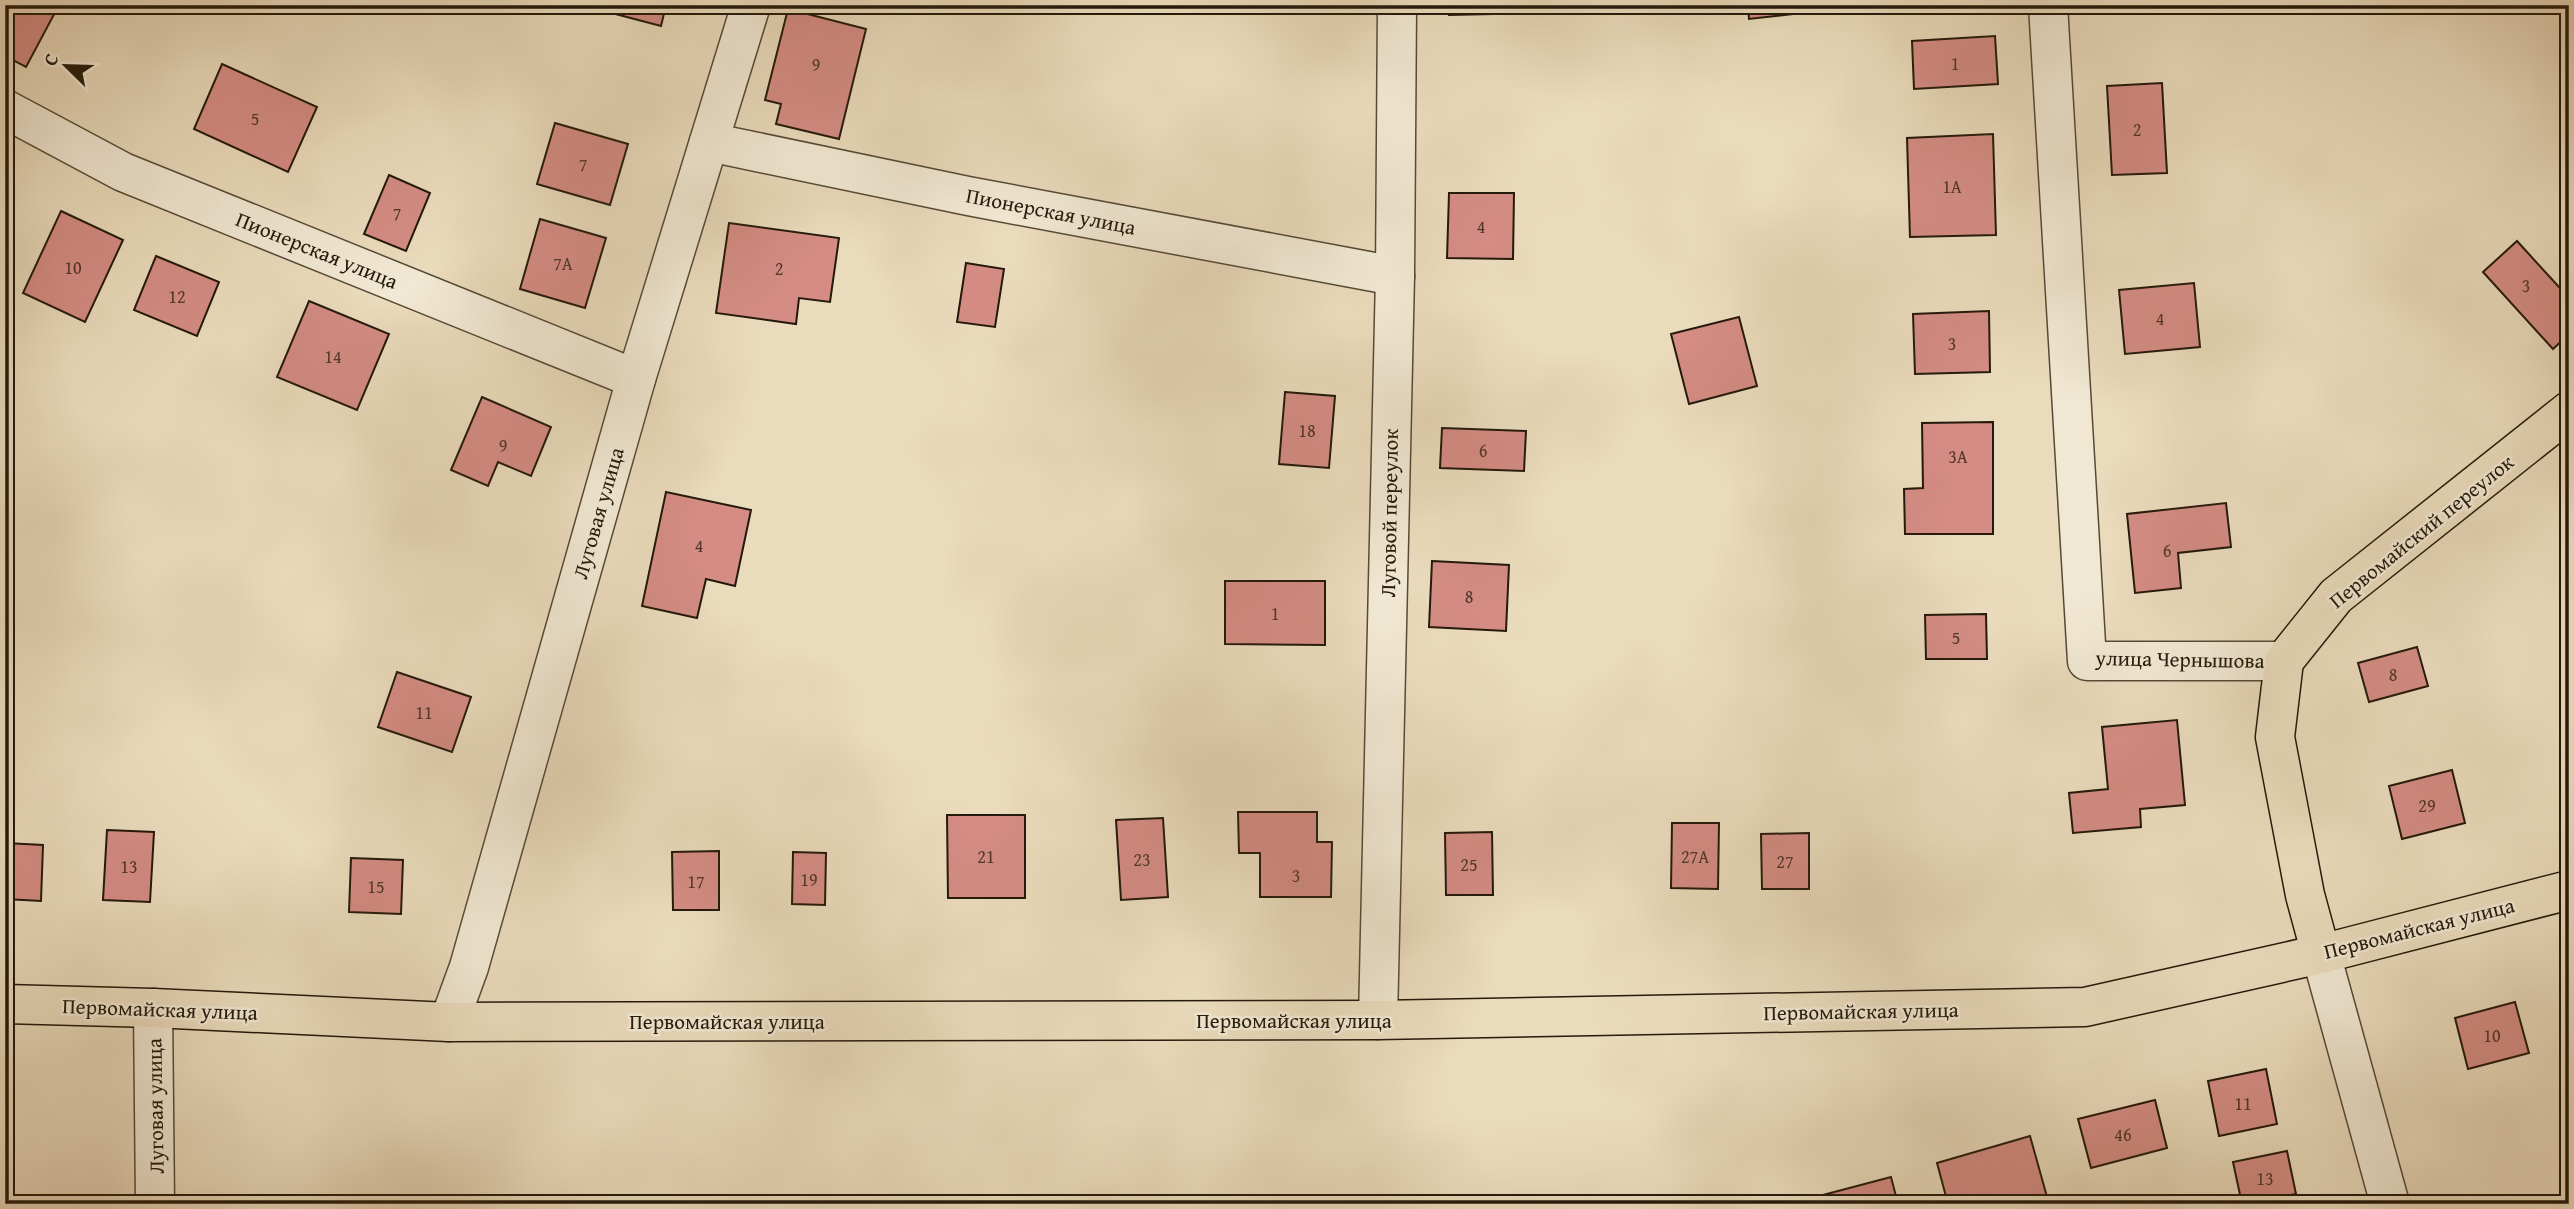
<svg xmlns="http://www.w3.org/2000/svg" width="2574" height="1209" font-family="'Gentium Book Plus',serif">
  <style>
    .building { fill: #d48c84; stroke: #24190b; stroke-width: 2 }
    .lines { fill: none; stroke-linecap: round; stroke-linejoin: round }
    .minor-casing { stroke: #564a37; stroke-width: 41 }
    .major-casing { stroke: #24190b; stroke-width: 41 }
    .minor { stroke: #f1e8d3; stroke-width: 38 }
    .major { stroke: #eadbbc; stroke-width: 38 }
    .labels { text-anchor: middle; dominant-baseline: central; stroke-width: 5; stroke-linejoin: round; paint-order: stroke }
    .number-label { font-size: 18px; fill: #503629 }
    .street-label { font-size: 21px; fill: #24190b; stroke: #f1e8d3 }
  </style>
  <rect width="100%" height="100%" fill="#eadbbc"/>
  <filter id="stains"><feTurbulence type="fractalNoise" baseFrequency=".00286" numOctaves="4"/><feColorMatrix values="0 0 0 0 .2 0 0 0 0 .09 0 0 0 0 .02 0 0 0 .5 -.17"/></filter>
  <radialGradient id="worn" r=".72"><stop offset=".6" stop-color="#630" stop-opacity="0"/><stop offset="1" stop-color="#630" stop-opacity=".3"/></radialGradient>
  <g class="building">
    <polygon points="5,5 59,5 26,67 5,56"/>
    <polygon points="605,5 666,5 661,26 604,11"/>
    <polygon points="1449,5 1493,5 1493,14 1449,15"/>
    <polygon points="1748,5 1800,5 1801,13 1749,19"/>
    <polygon points="788,9 866,29 839,139 776,124 781,104 765,100"/>
    <polygon points="1995,36 1998,84 1914,89 1912,41"/>
    <polygon points="222,64 317,107 288,172 194,129"/>
    <polygon points="2162,83 2167,173 2112,175 2107,86"/>
    <polygon points="555,123 628,144 610,205 537,184"/>
    <polygon points="1993,134 1996,235 1910,237 1907,138"/>
    <polygon points="389,175 430,193 406,251 364,234"/>
    <polygon points="1449,193 1514,193 1513,259 1447,258"/>
    <polygon points="61,211 123,240 85,322 23,293"/>
    <polygon points="540,219 606,238 585,308 520,289"/>
    <polygon points="729,223 839,238 830,302 799,298 796,324 716,313"/>
    <polygon points="2517,241 2569,298 2569,334 2553,349 2483,272"/>
    <polygon points="156,256 219,282 197,336 134,310"/>
    <polygon points="966,263 1004,269 995,327 957,322"/>
    <polygon points="2194,283 2200,347 2125,354 2119,290"/>
    <polygon points="309,301 389,334 357,410 277,377"/>
    <polygon points="1989,311 1990,372 1915,374 1913,314"/>
    <polygon points="1739,317 1757,386 1689,404 1671,334"/>
    <polygon points="1285,392 1335,396 1329,468 1279,464"/>
    <polygon points="482,397 551,427 531,476 498,462 488,486 451,470"/>
    <polygon points="1993,422 1993,534 1905,534 1904,489 1923,488 1922,423"/>
    <polygon points="1442,428 1526,431 1524,471 1440,468"/>
    <polygon points="666,492 751,510 735,586 706,579 697,618 642,606"/>
    <polygon points="2226,503 2231,547 2178,553 2181,588 2135,593 2127,514"/>
    <polygon points="1432,561 1509,565 1506,631 1429,627"/>
    <polygon points="1225,581 1325,581 1325,645 1225,644"/>
    <polygon points="1986,614 1987,659 1926,659 1925,615"/>
    <polygon points="2417,647 2428,686 2369,702 2358,663"/>
    <polygon points="397,672 471,697 452,752 378,727"/>
    <polygon points="2177,720 2185,805 2140,809 2141,827 2073,833 2069,793 2108,789 2102,727"/>
    <polygon points="2452,770 2465,823 2402,839 2389,786"/>
    <polygon points="1238,812 1317,812 1317,842 1332,842 1331,897 1260,897 1260,853 1239,853"/>
    <polygon points="947,815 1025,815 1025,898 948,898"/>
    <polygon points="1163,818 1168,897 1121,900 1116,820"/>
    <polygon points="1672,823 1719,823 1718,889 1671,888"/>
    <polygon points="107,830 154,832 150,902 103,900"/>
    <polygon points="1492,832 1493,895 1446,895 1445,833"/>
    <polygon points="1809,833 1809,889 1762,889 1761,834"/>
    <polygon points="5,843 43,845 41,901 5,899"/>
    <polygon points="719,851 719,910 673,910 672,852"/>
    <polygon points="793,852 826,853 825,905 792,904"/>
    <polygon points="351,858 403,860 401,914 349,912"/>
    <polygon points="2515,1002 2529,1053 2468,1069 2455,1018"/>
    <polygon points="2266,1069 2277,1124 2219,1136 2208,1081"/>
    <polygon points="2155,1100 2167,1148 2091,1168 2078,1119"/>
    <polygon points="2030,1136 2049,1204 1948,1204 1937,1163"/>
    <polygon points="2287,1151 2296,1194 2242,1204 2233,1162"/>
    <polygon points="1891,1177 1898,1204 1805,1204 1804,1200"/>
  </g>
  <g class="lines">
    <defs>
      <g id="minor">
        <polyline points="2048,5 2087,661 2284,661"/>
        <polyline points="5,109 123,172 636,379"/>
        <polyline points="709,142 968,196 1395,276"/>
        <polyline points="2321,954 2390,1204"/>
        <polyline points="153,1008 155,1204"/>
        <polyline points="1378,1020 1395,276 1397,5"/>
        <polyline points="449,1022 469,967 636,379 751,5"/>
      </g>
      <g id="major">
        <polyline points="2321,954 2305,895 2275,737 2284,661 2336,596 2569,411"/>
        <polyline points="5,1004 153,1008 449,1022 1378,1020 2085,1007 2321,954 2569,890"/>
      </g>
    </defs>
    <use href="#minor" class="minor-casing"/>
    <use href="#major" class="major-casing"/>
    <use href="#minor" class="minor"/>
    <use href="#major" class="major"/>
  </g>
  <g class="labels">
    <g class="number-label">
      <text x="1955" y="63">1</text>
      <text x="816" y="64">9</text>
      <text x="255" y="118">5</text>
      <text x="2137" y="129">2</text>
      <text x="583" y="164">7</text>
      <text x="1952" y="186">1А</text>
      <text x="397" y="213">7</text>
      <text x="1481" y="226">4</text>
      <text x="563" y="263">7А</text>
      <text x="73" y="267">10</text>
      <text x="779" y="268">2</text>
      <text x="2526" y="285">3</text>
      <text x="177" y="296">12</text>
      <text x="2160" y="318">4</text>
      <text x="1952" y="343">3</text>
      <text x="333" y="356">14</text>
      <text x="1307" y="430">18</text>
      <text x="503" y="445">9</text>
      <text x="1483" y="450">6</text>
      <text x="1958" y="456">3А</text>
      <text x="699" y="545">4</text>
      <text x="2167" y="550">6</text>
      <text x="1469" y="596">8</text>
      <text x="1275" y="613">1</text>
      <text x="1956" y="637">5</text>
      <text x="2393" y="674">8</text>
      <text x="424" y="712">11</text>
      <text x="2427" y="805">29</text>
      <text x="986" y="856">21</text>
      <text x="1695" y="856">27А</text>
      <text x="1142" y="859">23</text>
      <text x="1785" y="861">27</text>
      <text x="1469" y="864">25</text>
      <text x="129" y="866">13</text>
      <text x="1296" y="875">3</text>
      <text x="809" y="879">19</text>
      <text x="696" y="881">17</text>
      <text x="376" y="886">15</text>
      <text x="2492" y="1035">10</text>
      <text x="2243" y="1103">11</text>
      <text x="2123" y="1134">46</text>
      <text x="2265" y="1178">13</text>
    </g>
    <g class="street-label">
      <text transform="translate(1051 211) rotate(11)">Пионерская улица</text>
      <text transform="translate(317 250) rotate(22)">Пионерская улица</text>
      <text transform="translate(598 513) rotate(-74)">Луговая улица</text>
      <text transform="translate(1389 513) rotate(-89)">Луговой переулок</text>
      <text transform="translate(2421 531) rotate(-39)">Первомайский переулок</text>
      <text transform="translate(2180 659) rotate(1)">улица Чернышова</text>
      <text transform="translate(2419 928) rotate(-14)">Первомайская улица</text>
      <text transform="translate(160 1009) rotate(2)">Первомайская улица</text>
      <text transform="translate(1861 1011) rotate(-1)">Первомайская улица</text>
      <text x="1294" y="1020">Первомайская улица</text>
      <text x="727" y="1021">Первомайская улица</text>
      <text transform="translate(155 1106) rotate(-91)">Луговая улица</text>
    </g>
  </g>
  <rect width="2574" height="1209" fill="none" stroke="#eadbbc" stroke-width="28"/>
  <rect x="7" y="7" width="2560" height="1195" fill="none" stroke="#24190b" stroke-width="3.5"/>
  <rect x="14" y="14" width="2546" height="1181" fill="none" stroke="#24190b" stroke-width="2"/>
  <g transform="translate(66 66) rotate(293)" stroke="#f1e8d3" stroke-width="5" paint-order="stroke">
  <path d="M0-5L12 26L0 18L-12 26Z" fill="#24190b"/>
  <text y="-10" font-size="19" font-weight="bold" text-anchor="middle" fill="#24190b">С</text>
  </g>
  <rect width="100%" height="100%" filter="url(#stains)"/>
  <rect width="100%" height="100%" fill="url(#worn)"/>
</svg>
